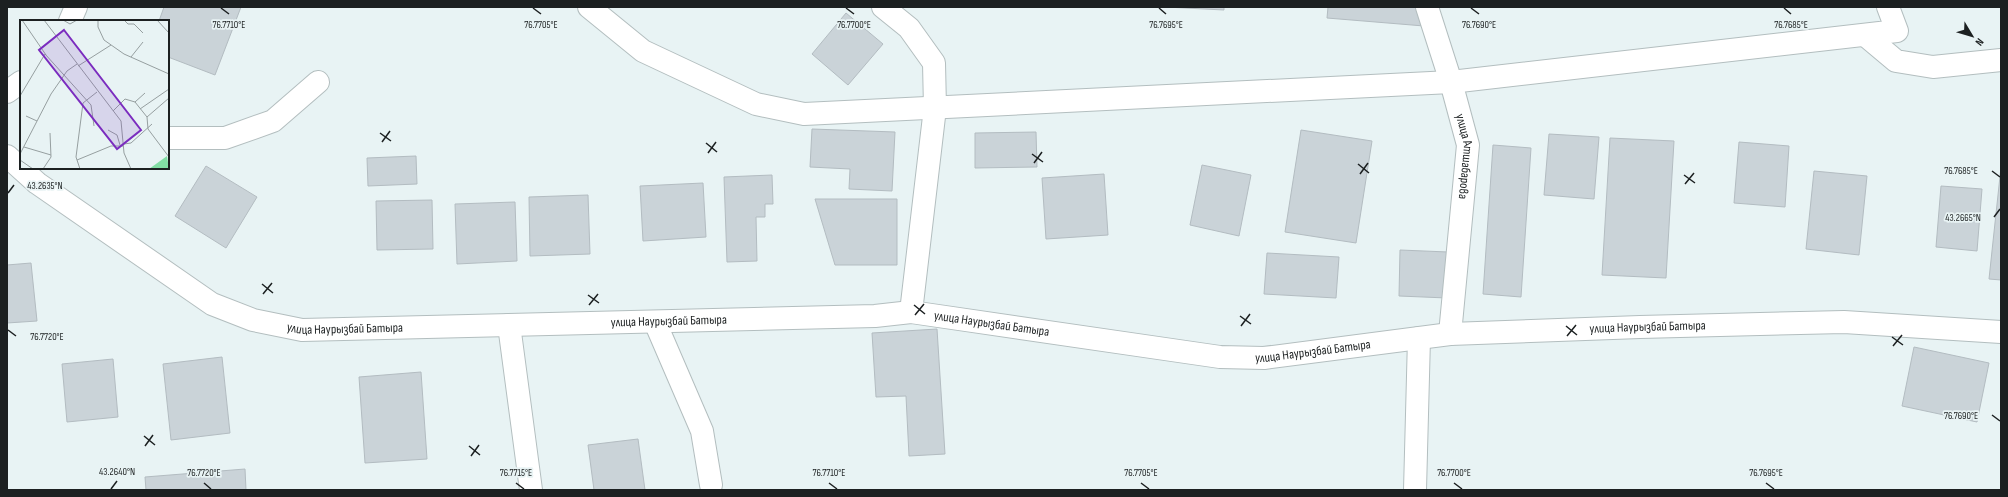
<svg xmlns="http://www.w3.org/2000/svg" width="2008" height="497" font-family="'Sofia Sans Condensed',sans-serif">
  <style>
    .building { fill: #cad3d8; stroke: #b3bcc1 }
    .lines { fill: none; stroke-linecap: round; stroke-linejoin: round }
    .minor-casing { stroke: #b3bebf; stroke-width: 24 }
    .minor { stroke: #fff; stroke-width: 22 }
    .ticks { fill: none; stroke: #1c2021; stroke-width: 1.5 }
    .labels { text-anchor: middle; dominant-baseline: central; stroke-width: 3.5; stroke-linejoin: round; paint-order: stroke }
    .street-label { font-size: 13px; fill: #1c2021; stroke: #e8f3f4 }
    .inset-road { fill: none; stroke: #969fa0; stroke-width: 1 }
    .view { fill: #7b2cbf; fill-opacity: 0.15; stroke: #7b2cbf; stroke-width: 2 }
    .inset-edge { fill: none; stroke: #1c2021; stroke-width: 2 }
    .ticks-label { font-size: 10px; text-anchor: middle; fill: #1c2021; stroke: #e8f3f4; stroke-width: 3.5; stroke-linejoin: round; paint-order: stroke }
  </style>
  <rect width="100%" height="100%" fill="#e8f3f4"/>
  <g class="building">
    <polygon points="164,7 241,7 215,75 168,57 168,21 159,21"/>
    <polygon points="1166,7 1224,7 1224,10"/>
    <polygon points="1328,7 1418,7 1424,26 1327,18"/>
    <polygon points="846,13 883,44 848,85 812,54"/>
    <polygon points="812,129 895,132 892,191 849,189 850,169 810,167"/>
    <polygon points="1301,130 1372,141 1356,243 1285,232"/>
    <polygon points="1036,132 1037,167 975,168 975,133"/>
    <polygon points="1549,134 1599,137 1594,199 1544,195"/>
    <polygon points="1610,138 1674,141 1666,278 1602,275"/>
    <polygon points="1739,142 1789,146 1785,207 1734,203"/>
    <polygon points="1493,145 1531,148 1521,297 1483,294"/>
    <polygon points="416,156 417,184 368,186 367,158"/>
    <polygon points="1202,165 1251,175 1239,236 1190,225"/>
    <polygon points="206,166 257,197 226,248 175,216"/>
    <polygon points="2001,167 2001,280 1989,279"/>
    <polygon points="1814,171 1867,176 1859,255 1806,249"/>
    <polygon points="1104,174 1108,235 1046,239 1042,178"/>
    <polygon points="772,175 773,204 765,204 765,217 756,217 757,261 727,262 724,177"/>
    <polygon points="703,183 706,237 643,241 640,186"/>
    <polygon points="1941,186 1982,189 1977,251 1936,247"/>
    <polygon points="588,195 590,254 530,256 529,197"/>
    <polygon points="815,199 897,199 897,265 835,265"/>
    <polygon points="432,200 433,249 377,250 376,201"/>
    <polygon points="515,202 517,261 457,264 455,204"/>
    <polygon points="1400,250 1448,252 1447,298 1399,296"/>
    <polygon points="1267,253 1339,257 1336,298 1264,294"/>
    <polygon points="31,263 37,321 7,323 7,265"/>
    <polygon points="937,329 945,454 909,456 906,396 876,397 872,333"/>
    <polygon points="1914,347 1989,363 1977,422 1902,406"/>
    <polygon points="222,357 230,433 171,440 163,364"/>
    <polygon points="113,359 118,417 67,422 62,364"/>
    <polygon points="421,372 427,459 365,463 359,377"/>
    <polygon points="638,439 645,490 594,490 588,445"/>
    <polygon points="245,469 246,490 146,490 145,477"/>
  </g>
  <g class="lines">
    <defs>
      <g id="minor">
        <polyline points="589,7 643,51 756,104 804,114 1451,82 1897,31 1888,7"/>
        <polyline points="883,7 909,28 934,63 935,108 911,312"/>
        <path id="s1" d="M 1427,7 L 1451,82 L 1468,145 L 1450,334"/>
        <polyline points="70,21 76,7"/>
        <polyline points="1865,35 1896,61 1933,67 2001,60"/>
        <polyline points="7,92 21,82"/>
        <polyline points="168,138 225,138 273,121 318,82"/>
        <path id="s2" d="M 7,156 L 37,183 L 212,304 L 253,320 L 302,330 L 875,316 L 911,312 L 1220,357 L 1264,358 L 1450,334 L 1640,327 L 1844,322 L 2001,332"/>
        <polyline points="655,322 702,431 711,485"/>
        <polyline points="509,325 531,490"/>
        <polyline points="1415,490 1419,338"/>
      </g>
    </defs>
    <use href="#minor" class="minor-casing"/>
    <use href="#minor" class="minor"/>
  </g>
  <path class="ticks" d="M 221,8 L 229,14M 533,8 L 541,14M 846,8 L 854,14M 1159,8 L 1166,14M 1471,8 L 1479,14M 1784,8 L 1791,14M 380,133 L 391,141M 382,142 L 390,131M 706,143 L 717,152M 708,153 L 716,142M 1032,154 L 1043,162M 1034,163 L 1042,152M 1358,164 L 1369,173M 1992,171 L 2000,177M 1360,174 L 1368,163M 1684,175 L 1695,183M 1685,184 L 1694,173M 8,193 L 14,185M 1994,217 L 2000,209M 262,284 L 273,293M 263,294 L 272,283M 588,295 L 599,303M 589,305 L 598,294M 914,305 L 925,314M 915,315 L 924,304M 1240,316 L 1251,324M 1241,326 L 1250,314M 1566,326 L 1577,335M 8,330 L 16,336M 1567,336 L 1576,325M 1892,337 L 1903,345M 1893,346 L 1902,335M 1992,415 L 2000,421M 144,436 L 155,445M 145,446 L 153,435M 469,446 L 480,455M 471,456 L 479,445M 204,483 L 211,489M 516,483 L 524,489M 829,483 L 837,489M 1141,483 L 1149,489M 1454,483 L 1462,489M 1766,483 L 1774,489M 111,489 L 117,481"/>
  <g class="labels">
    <g class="street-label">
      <text stroke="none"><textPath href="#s1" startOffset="155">улица Атшабарова</textPath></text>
      <text stroke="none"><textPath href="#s2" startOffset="714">улица Наурызбай Батыра</textPath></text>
      <text stroke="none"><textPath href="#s2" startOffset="1038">улица Наурызбай Батыра</textPath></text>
      <text stroke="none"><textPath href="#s2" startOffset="390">улица Наурызбай Батыра</textPath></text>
      <text stroke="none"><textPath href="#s2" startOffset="1698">улица Наурызбай Батыра</textPath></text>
      <text stroke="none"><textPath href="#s2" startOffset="1362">улица Наурызбай Батыра</textPath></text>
    </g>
  </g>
  <g transform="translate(20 20)">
    <rect width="149" height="149" fill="#e8f3f4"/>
    <path d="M 147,136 L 149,149 L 129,149 Z" fill="#82dea4"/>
    <path class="inset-road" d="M 2,0 L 26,35M 24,0 L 101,101 L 104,133 L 111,149M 43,0 L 50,4 L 57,0M 78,0 L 78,7 L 84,20 L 104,34 L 149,54M 104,0 L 108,4 L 114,4 L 123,13M 137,0 L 149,13M 111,37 L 123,22M 58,46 L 91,25M 0,76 L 25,34 L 71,85 L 74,106M 115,82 L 125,73M 120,89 L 149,69M 93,91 L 105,79 L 115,82 L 127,97 L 128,109 L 149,137M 6,96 L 17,101M 127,97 L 149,78M 88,110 L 97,115 L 100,125M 104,124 L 111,123 L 132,104M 4,127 L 31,135M 0,134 L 31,74 L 47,51 L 57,44M 0,140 L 13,149M 57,140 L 91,126 L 104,126M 23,149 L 31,137 L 30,113M 60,149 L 56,137 L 63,83 L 77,72"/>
    <path class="view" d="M 44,10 L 121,110 L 97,129 L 19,30 Z"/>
    <rect width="149" height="149" class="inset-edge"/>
  </g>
  <g class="ticks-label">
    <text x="229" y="28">76.7710°E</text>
    <text x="541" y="28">76.7705°E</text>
    <text x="854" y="28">76.7700°E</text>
    <text x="1166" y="28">76.7695°E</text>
    <text x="1479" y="28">76.7690°E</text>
    <text x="1791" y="28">76.7685°E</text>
    <text x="1961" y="174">76.7685°E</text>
    <text x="45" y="189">43.2635°N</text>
    <text x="1963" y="221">43.2665°N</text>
    <text x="47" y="340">76.7720°E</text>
    <text x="1961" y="419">76.7690°E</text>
    <text x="117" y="475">43.2640°N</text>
    <text x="204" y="476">76.7720°E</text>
    <text x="516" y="476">76.7715°E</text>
    <text x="829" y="476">76.7710°E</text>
    <text x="1141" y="476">76.7705°E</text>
    <text x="1454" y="476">76.7700°E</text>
    <text x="1766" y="476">76.7695°E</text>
  </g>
  <rect width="2008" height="497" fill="none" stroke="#1c2021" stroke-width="16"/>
  <g transform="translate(1972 36) rotate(128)" stroke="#e8f3f4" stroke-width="3" paint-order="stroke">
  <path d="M0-3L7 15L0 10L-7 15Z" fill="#1c2021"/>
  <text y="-6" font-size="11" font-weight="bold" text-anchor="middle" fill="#1c2021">N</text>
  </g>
</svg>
